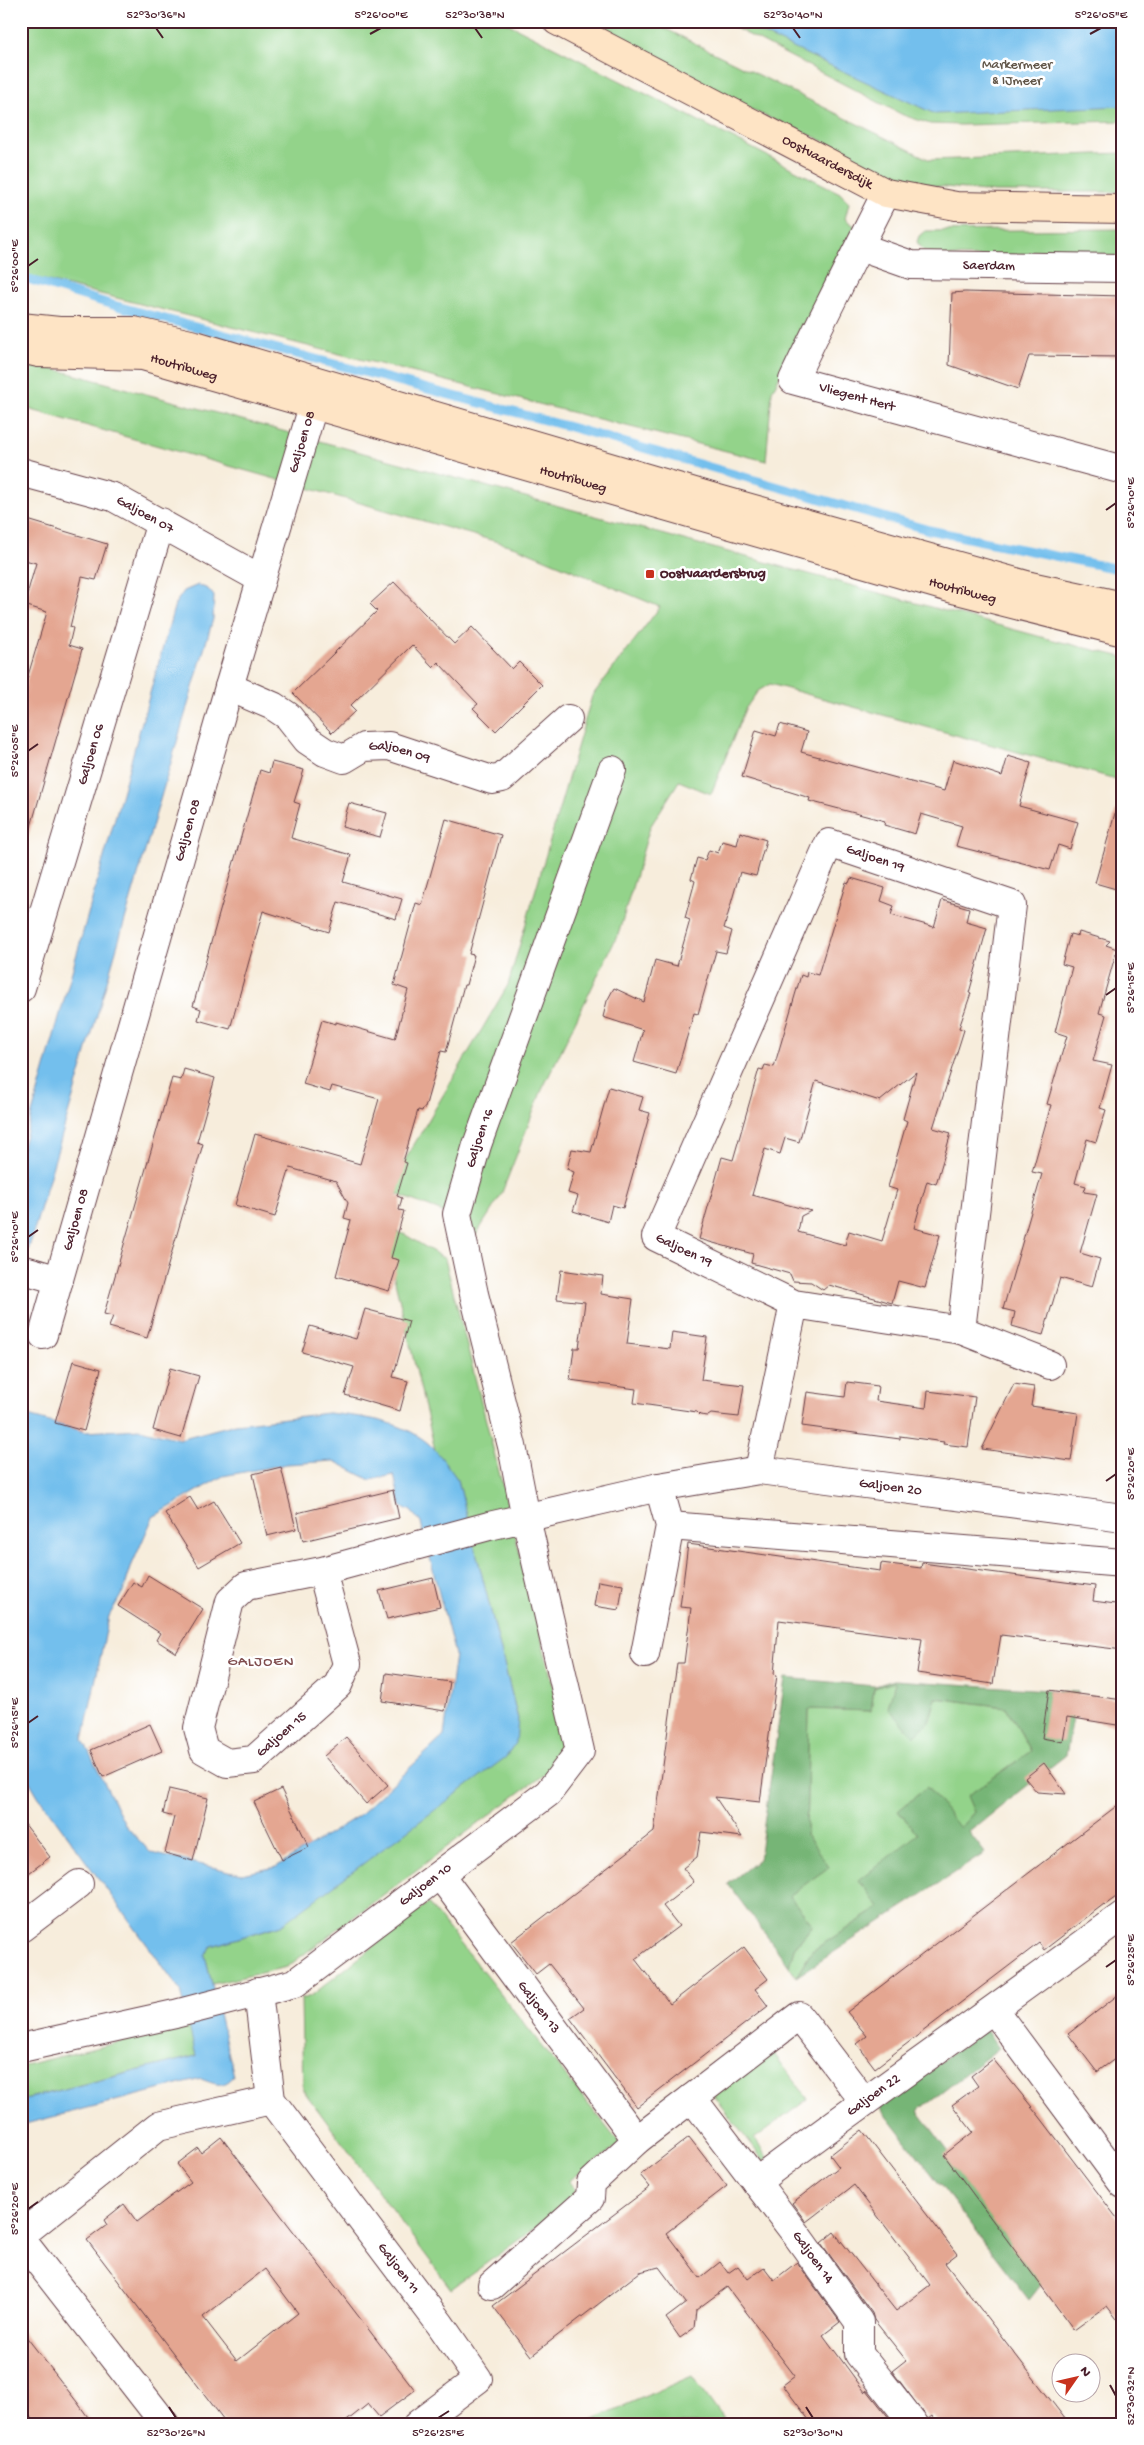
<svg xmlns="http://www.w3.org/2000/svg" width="1144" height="2445" font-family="'Gochi Hand',sans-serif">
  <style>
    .green { fill: #93d38a; stroke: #6e795a }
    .forest { fill: #76b576; stroke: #606a50 }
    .water { fill: #73bfed; stroke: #5e6f8c; fill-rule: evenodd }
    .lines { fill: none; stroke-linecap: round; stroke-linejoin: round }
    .stream { stroke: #73bfed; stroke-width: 9 }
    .building { fill: #e4a691; fill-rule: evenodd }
    .street-casing { stroke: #643e46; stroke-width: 30 }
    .secondary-casing { stroke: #643e46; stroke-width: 30 }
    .street { stroke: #fff; stroke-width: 28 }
    .secondary { stroke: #fee4c5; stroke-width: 28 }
    .ticks { fill: none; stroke: #4a1f2b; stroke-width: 2 }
    .poi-dot { fill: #c8321e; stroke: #fff; stroke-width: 2 }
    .labels { text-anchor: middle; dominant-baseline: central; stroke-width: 5; stroke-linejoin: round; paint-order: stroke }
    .park-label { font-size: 14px; fill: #605548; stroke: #fff }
    .street-label { font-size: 14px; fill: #4a1f2b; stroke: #fff }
    .poi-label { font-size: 14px; font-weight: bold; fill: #4a1f2b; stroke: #fff; text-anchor: start }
    .neighbourhood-label { font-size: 15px; letter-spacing: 1px; fill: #804e4f; stroke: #fff }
    .neatline { fill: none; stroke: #4a1f2b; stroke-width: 2 }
    .ticks-label { font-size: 12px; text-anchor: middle; fill: #4a1f2b }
  </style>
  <rect width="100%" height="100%" fill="#fff"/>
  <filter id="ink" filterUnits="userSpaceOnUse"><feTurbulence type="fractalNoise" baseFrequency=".02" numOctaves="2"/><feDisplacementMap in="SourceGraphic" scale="10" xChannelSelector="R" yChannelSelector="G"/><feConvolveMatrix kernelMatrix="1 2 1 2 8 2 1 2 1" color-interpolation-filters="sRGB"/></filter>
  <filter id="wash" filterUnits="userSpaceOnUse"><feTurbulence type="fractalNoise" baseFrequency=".0096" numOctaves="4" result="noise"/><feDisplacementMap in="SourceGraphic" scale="20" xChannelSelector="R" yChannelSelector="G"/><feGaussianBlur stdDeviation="1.12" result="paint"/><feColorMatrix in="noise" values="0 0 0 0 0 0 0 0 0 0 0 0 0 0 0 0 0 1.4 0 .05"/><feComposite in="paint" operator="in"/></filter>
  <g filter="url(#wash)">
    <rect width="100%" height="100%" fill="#f7eddc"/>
    <g class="green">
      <polygon points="21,21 503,21 840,193 849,203 845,219 856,227 772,391 766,461 21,274"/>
      <polygon points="586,21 650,21 930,160 1123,153 1123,192 995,192 936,186 883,173 817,138 678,79"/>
      <polygon points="722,21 1123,21 1123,121 961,125 930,124 903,115"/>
      <polygon points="1123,229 1123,260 939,256 923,250 917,242 919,236 925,231"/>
      <polygon points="21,360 1045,638 1123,657 1123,781 770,684 758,691 745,709 711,794 679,781 650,827 619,932 541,1092 501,1195 471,1243 471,1223 391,1192 392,1182 508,985 592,696 660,607 519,548 21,407"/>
      <polygon points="387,1229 404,1234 445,1259 565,1732 547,1772 287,1967 212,1984 205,1955 212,1946 281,1925 518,1719 458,1480 435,1450 385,1239"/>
      <polygon points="896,1681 929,1722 936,1698 1006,1707 1031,1751 968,1796 974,1812 960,1829 898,1811 918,1834 879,1908 812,1951 796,1977 789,1966 794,1948 813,1925 789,1896 828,1867 806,1834 809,1709 871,1711 874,1688"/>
      <polygon points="428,1903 620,2144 569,2181 579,2196 451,2289 303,2090 301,1999 311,1996"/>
      <polygon points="190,2025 196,2056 21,2100 21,2066"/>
      <polygon points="769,2047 808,2099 754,2139 769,2158 764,2161 711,2093"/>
      <polygon points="692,2376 727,2424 582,2424"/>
    </g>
    <g class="forest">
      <polygon points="785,1678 875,1686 894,1680 1078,1692 1066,1755 969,1832 985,1853 796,1977 812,1951 879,1908 859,1880 918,1834 898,1811 927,1787 960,1828 974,1812 967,1796 1031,1751 1006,1707 936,1698 929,1722 914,1736 888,1708 895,1682 874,1688 871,1711 809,1709 806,1834 829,1867 789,1896 813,1925 794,1948 789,1966 728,1884 759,1859"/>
      <polygon points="985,2029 999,2048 918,2111 1045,2280 1029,2300 880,2107"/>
    </g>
    <g class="water">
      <polygon points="735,21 1123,21 1123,106 935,114"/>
      <polygon points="198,585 208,589 214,596 213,619 21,1275 21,1153 175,604 184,591"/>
      <path d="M 328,1413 C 363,1417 401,1420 429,1444 C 440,1454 449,1468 458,1480 L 518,1719 L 516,1743 L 506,1757 L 281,1925 L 212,1946 L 205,1955 L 234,2076 C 223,2089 215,2084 201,2079 L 21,2125 L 21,2100 L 196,2056 L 181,1991 L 38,1796 L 21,1767 L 21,1414 L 85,1432 L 140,1429 L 179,1439 L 236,1424 ZM 334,1461 L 370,1480 L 394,1475 L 401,1506 L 411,1511 L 421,1523 L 455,1655 L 444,1736 L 358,1816 L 276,1867 L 242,1874 L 151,1853 L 126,1826 L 83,1740 L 109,1616 L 124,1590 L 131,1567 L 153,1517 L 223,1476 L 287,1464 Z"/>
    </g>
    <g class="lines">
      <polyline class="stream" points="21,277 113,305 570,427 929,530 1123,570"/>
    </g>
    <g id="blocks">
      <g class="building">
        <polygon points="965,292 1123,296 1123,357 1029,356 1018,389 949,365 952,293"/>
        <polygon points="21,518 107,544 96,580 82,577 70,627 73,628 69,645 82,649 28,837 21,836 21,699 47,612 24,605 36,563 21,559"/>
        <polygon points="394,582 454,644 472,627 512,669 519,662 542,685 496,731 473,708 478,704 438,662 433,667 412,645 350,706 355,711 332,733 293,693 377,611 370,604"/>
        <polygon points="780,724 807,732 801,752 944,791 953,760 1002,776 1008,756 1031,763 1019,806 1078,822 1070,849 1058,845 1050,870 956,846 962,826 921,814 915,834 884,825 885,821 809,801 810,798 742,777 756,730 776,736"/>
        <polygon points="272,762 304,770 294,802 300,804 291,838 351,855 343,882 402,899 396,919 338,902 329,932 263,911 230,1029 198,1020 201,1009 193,1006 260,770 269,773"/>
        <polygon points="349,803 387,813 380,837 342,827"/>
        <polygon points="1116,810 1123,811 1123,891 1095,883"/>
        <polygon points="446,819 501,835 469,954 474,955 466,985 464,985 446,1052 441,1051 425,1108 423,1108 422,1111 418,1110 403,1162 407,1163 397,1196 402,1198 399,1210 404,1211 391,1258 399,1260 389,1291 336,1276 351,1220 344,1218 348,1203 336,1181 290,1168 275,1217 235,1205 255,1134 360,1164 379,1099 332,1086 330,1092 303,1084 322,1020 336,1024 336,1022 395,1039 408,990 394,985 416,903 422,905"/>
        <polygon points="740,832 766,840 756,876 740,872 724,928 732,931 726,953 716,951 698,1014 694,1013 676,1074 634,1062 643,1030 603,1017 607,1001 614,988 644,1002 655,960 677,966 690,920 685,918 695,881 691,879 697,858 705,860 709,850 718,853 722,841 737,845"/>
        <path d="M 851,878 L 885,888 L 881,901 L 894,906 L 891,915 L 934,927 L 942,900 L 969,908 L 966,922 L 987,928 L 969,993 L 971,993 L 959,1028 L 964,1030 L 933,1128 L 951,1133 L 936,1184 L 927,1181 L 914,1228 L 940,1235 L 925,1288 L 898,1281 L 892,1303 L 829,1285 L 823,1290 L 811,1282 L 793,1281 L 790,1274 L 751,1263 L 753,1254 L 699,1239 L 722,1157 L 733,1160 L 759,1069 L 763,1070 L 765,1065 L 774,1067 L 801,975 L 806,977 L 807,972 L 818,975 L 846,882 L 849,883 ZM 916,1072 L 903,1119 L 907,1121 L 888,1187 L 897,1190 L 882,1241 L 849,1231 L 845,1245 L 798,1232 L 801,1216 L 811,1211 L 752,1195 L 765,1149 L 780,1154 L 785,1138 L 799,1142 L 816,1081 L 880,1101 Z"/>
        <polygon points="1079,932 1110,941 1106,945 1117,949 1099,1013 1106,1015 1093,1061 1112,1065 1100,1108 1106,1110 1096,1142 1087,1139 1075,1183 1086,1186 1084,1192 1097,1194 1080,1253 1100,1259 1092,1287 1060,1278 1043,1335 1012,1326 1015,1312 1003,1309 1042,1174 1032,1172 1051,1105 1047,1104 1067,1036 1055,1032 1072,967 1062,964 1070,934 1078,936"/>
        <polygon points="184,1069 215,1078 197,1142 203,1144 147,1338 109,1327 113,1316 104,1314 172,1078 181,1080"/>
        <polygon points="609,1087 643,1097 639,1110 650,1113 623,1208 612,1205 608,1222 573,1211 578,1196 568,1193 574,1172 567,1169 572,1149 591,1152"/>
        <polygon points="561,1270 603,1276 601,1294 633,1299 627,1344 670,1349 672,1332 707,1337 701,1380 744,1385 739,1417 711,1414 708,1416 700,1415 697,1412 634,1403 636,1389 570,1380 574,1348 579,1348 585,1302 557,1299"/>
        <polygon points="365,1309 409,1321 393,1377 408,1381 400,1411 345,1395 354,1367 302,1352 310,1326 356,1339"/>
        <polygon points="73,1361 101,1369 84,1431 55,1423"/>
        <polygon points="170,1368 199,1376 181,1438 153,1430"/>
        <polygon points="847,1382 878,1386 876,1401 926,1408 928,1391 975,1397 968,1447 943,1444 944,1442 900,1436 900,1439 802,1426 807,1392 845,1397"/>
        <polygon points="1014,1384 1034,1387 1031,1406 1078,1413 1071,1461 982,1449"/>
        <polygon points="281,1467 296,1529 267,1536 253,1474"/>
        <polygon points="393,1490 399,1518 303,1541 297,1513"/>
        <polygon points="190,1497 198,1510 214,1501 240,1543 199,1567 165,1513"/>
        <polygon points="688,1544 880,1571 881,1563 921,1568 922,1563 1095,1586 1093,1601 1123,1605 1123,1650 1001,1635 993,1684 917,1673 922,1639 779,1620 774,1674 777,1675 760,1802 715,1797 742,1837 701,1832 697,1857 683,1868 694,1882 663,1906 679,1926 635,1959 670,2004 744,1947 768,1979 755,1989 768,2006 637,2107 570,2018 584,2008 549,1964 536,1974 511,1942 654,1832 677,1663 684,1663 691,1608 680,1607"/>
        <polygon points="148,1575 203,1609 176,1653 156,1640 160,1633 118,1606 133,1582 142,1587"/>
        <polygon points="433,1578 440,1607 387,1619 379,1591"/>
        <polygon points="598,1581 623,1585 619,1610 594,1606"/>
        <polygon points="386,1673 450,1682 445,1711 382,1701"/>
        <polygon points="1049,1690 1123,1700 1123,1726 1067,1717 1063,1742 1042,1738"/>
        <polygon points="150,1724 162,1751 103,1777 91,1750"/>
        <polygon points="346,1737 388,1785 366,1804 324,1756"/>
        <polygon points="1044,1763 1066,1794 1037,1792 1025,1778"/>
        <polygon points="169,1789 208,1798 193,1861 165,1853 174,1817 163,1814"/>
        <polygon points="281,1789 309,1847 282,1860 254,1802"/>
        <polygon points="1123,1801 1123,1892 1105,1905 1104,1904 1044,1950 1039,1943 875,2068 857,2044 867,2036 847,2012"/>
        <polygon points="21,1819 50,1857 21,1879"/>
        <polygon points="1123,1991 1123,2053 1097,2072 1068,2034"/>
        <polygon points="993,2059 1040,2117 1123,2226 1123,2327 1107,2306 1074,2330 944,2155 973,2132 952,2105 978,2086 971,2076"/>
        <polygon points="862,2130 957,2254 945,2263 1069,2424 938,2424 932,2416 928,2419 892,2371 906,2360 874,2320 872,2313 821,2243 834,2232 896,2311 930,2285 854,2185 806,2222 792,2203 839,2167 830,2155"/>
        <path d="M 221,2137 L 415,2390 L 379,2417 L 368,2404 L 343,2424 L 227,2424 L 87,2240 L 107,2225 L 104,2220 L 124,2204 L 137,2222 L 170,2197 L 191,2182 L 177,2164 L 198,2148 L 201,2153 ZM 265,2269 L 298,2313 L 237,2361 L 203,2317 Z"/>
        <polygon points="689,2137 727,2186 666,2233 700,2278 720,2262 728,2273 738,2266 748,2279 764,2267 774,2280 797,2262 840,2322 823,2335 865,2392 867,2390 894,2424 812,2424 783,2385 795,2376 727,2287 696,2310 694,2328 680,2338 666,2318 686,2303 659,2267 640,2272 531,2356 493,2306 650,2187 640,2175"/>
        <polygon points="21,2330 77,2402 93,2424 36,2424 21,2405"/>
      </g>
    </g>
  </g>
  <g filter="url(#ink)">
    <use href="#blocks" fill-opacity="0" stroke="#643e46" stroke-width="1"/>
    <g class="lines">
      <defs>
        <g id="street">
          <path id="s1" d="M 886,193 C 855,255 823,316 793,380 L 1123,470"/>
          <path id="s2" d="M 860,247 L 911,265 L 1123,268"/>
          <path id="s3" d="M 21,472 L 113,497 L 261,579"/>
          <path id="s4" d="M 229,687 L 273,706 L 288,716 L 307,740 L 325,752 L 344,759 L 364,747 L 389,746 L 492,780 L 502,778 L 568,719"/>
          <path id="s5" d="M 21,988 L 161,522"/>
          <polyline points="21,1269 59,1280"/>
          <polyline points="961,1330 1050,1365"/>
          <path id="s6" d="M 43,1335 L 229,687 L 320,383"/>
          <path id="s7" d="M 759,1470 L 794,1304 L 961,1330 L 1012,905 L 829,843 L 656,1237 L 794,1304"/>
          <polyline points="670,1526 1123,1563"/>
          <path id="s8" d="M 322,1571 L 347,1664 L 338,1685 L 254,1760 L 227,1763 L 204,1750 L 198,1728 L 230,1601 L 246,1586 L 322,1571 L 489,1526 L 659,1487 L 759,1470 L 1123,1518"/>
          <polyline points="645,1654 670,1526 659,1487"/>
          <path id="s9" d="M 440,1875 L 637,2140"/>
          <polyline points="21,1928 79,1884"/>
          <path id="s10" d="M 258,1992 L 271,2100 L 440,2324 L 478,2379 L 418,2424"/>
          <polyline points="994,2010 1123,2184"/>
          <path id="s11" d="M 21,2048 L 175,2014 L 295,1983 L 548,1793 L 580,1751 L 526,1518 L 512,1446 L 474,1294 L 457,1214 L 477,1145 L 612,770"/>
          <path id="s12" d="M 692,2098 L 798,2237 L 859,2322 L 859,2354 L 914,2424"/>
          <path id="s13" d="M 756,2182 C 877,2091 1001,2005 1123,1915"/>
          <polyline points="21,2235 158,2126 271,2100"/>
          <polyline points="21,2239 165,2424"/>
          <polyline points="492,2285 590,2198 591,2183 637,2140 799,2016 854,2088"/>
        </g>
        <g id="secondary">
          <path id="s14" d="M 557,21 L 886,193 L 956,206 L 1123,209"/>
          <polyline points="21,327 59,331 134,331 195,345 718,499 1030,586 1123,606"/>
          <path id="s15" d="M 21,349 L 39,353 L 143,356 L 957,590 L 1123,632"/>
        </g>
      </defs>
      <use href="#street" class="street-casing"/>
      <use href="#secondary" class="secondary-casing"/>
      <use href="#street" class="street"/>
      <use href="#secondary" class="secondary"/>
    </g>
  </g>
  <path class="ticks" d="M 156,28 L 163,38M 475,28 L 482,38M 793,28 L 800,38M 370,34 L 381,28M 1090,34 L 1101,28M 28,266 L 38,259M 1106,510 L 1116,503M 28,751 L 38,744M 1106,995 L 1116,988M 28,1237 L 38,1230M 1106,1481 L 1116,1474M 28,1723 L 38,1716M 1106,1967 L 1116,1960M 28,2209 L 38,2202M 1110,2385 L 1116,2396M 169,2407 L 176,2418M 806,2407 L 813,2418M 438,2418 L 449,2411"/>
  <rect class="poi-dot" x="645" y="569" width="10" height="10" rx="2.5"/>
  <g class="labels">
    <g class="park-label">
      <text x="1017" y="65">Markermeer<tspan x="1017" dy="16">&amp; IJmeer</tspan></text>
    </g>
    <g class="street-label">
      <text stroke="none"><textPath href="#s14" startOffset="305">Oostvaardersdijk</textPath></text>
      <text stroke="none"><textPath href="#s2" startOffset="132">Saerdam</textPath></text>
      <text stroke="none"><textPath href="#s15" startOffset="165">Houtribweg</textPath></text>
      <text stroke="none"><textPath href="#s1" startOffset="275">Vliegent Hert</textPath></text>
      <text stroke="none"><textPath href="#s6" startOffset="930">Galjoen 08</textPath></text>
      <text stroke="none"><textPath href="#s15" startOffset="570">Houtribweg</textPath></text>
      <text stroke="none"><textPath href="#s3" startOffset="132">Galjoen 07</textPath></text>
      <text stroke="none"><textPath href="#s15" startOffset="975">Houtribweg</textPath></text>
      <text stroke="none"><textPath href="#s5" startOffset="244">Galjoen 06</textPath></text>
      <text stroke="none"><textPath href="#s4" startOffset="198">Galjoen 09</textPath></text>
      <text stroke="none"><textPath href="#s6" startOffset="525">Galjoen 08</textPath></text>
      <text transform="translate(875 859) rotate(19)">Galjoen 19</text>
      <text stroke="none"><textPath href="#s11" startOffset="1281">Galjoen 16</textPath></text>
      <text stroke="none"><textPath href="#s6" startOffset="120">Galjoen 08</textPath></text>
      <text stroke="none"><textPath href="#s7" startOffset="1421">Galjoen 19</textPath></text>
      <text stroke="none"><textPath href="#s8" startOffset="1120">Galjoen 20</textPath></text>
      <text transform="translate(282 1735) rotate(-41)">Galjoen 15</text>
      <text stroke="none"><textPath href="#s11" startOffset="445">Galjoen 10</textPath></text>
      <text stroke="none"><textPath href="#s9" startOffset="165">Galjoen 13</textPath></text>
      <text stroke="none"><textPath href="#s13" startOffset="146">Galjoen 22</textPath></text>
      <text stroke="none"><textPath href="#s12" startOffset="200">Galjoen 14</textPath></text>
      <text stroke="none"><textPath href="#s10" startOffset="320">Galjoen 11</textPath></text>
    </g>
    <g class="poi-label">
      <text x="660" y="574">Oostvaardersbrug</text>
    </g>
    <g class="neighbourhood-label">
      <text x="261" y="1662">GALJOEN</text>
    </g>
  </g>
  <rect width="1144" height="2445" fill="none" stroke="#fff" stroke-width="55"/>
  <g transform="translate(1076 2378) rotate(56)"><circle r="24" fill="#ffffff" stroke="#b7a5aa"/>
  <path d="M0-4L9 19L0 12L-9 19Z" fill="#c8321e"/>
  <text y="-8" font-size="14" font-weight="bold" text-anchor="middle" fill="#4a1f2b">N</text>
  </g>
  <rect x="28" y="28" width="1088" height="2390" class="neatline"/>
  <g class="ticks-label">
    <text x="156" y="18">52°30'36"N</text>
    <text x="381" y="18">5°26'00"E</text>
    <text x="475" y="18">52°30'38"N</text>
    <text x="793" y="18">52°30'40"N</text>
    <text x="1101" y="18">5°26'05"E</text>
    <text transform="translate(14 266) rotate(-90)" y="4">5°26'00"E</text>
    <text transform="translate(1130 503) rotate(-90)" y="4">5°26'10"E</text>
    <text transform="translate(14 751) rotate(-90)" y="4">5°26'05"E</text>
    <text transform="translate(1130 988) rotate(-90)" y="4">5°26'15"E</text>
    <text transform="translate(14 1237) rotate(-90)" y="4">5°26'10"E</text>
    <text transform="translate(1130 1474) rotate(-90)" y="4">5°26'20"E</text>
    <text transform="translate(14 1723) rotate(-90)" y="4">5°26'15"E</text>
    <text transform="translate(1130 1960) rotate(-90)" y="4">5°26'25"E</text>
    <text transform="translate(14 2209) rotate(-90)" y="4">5°26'20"E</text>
    <text transform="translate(1130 2396) rotate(-90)" y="4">52°30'32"N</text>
    <text x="176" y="2436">52°30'26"N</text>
    <text x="438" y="2436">5°26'25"E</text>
    <text x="813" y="2436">52°30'30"N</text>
  </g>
</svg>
